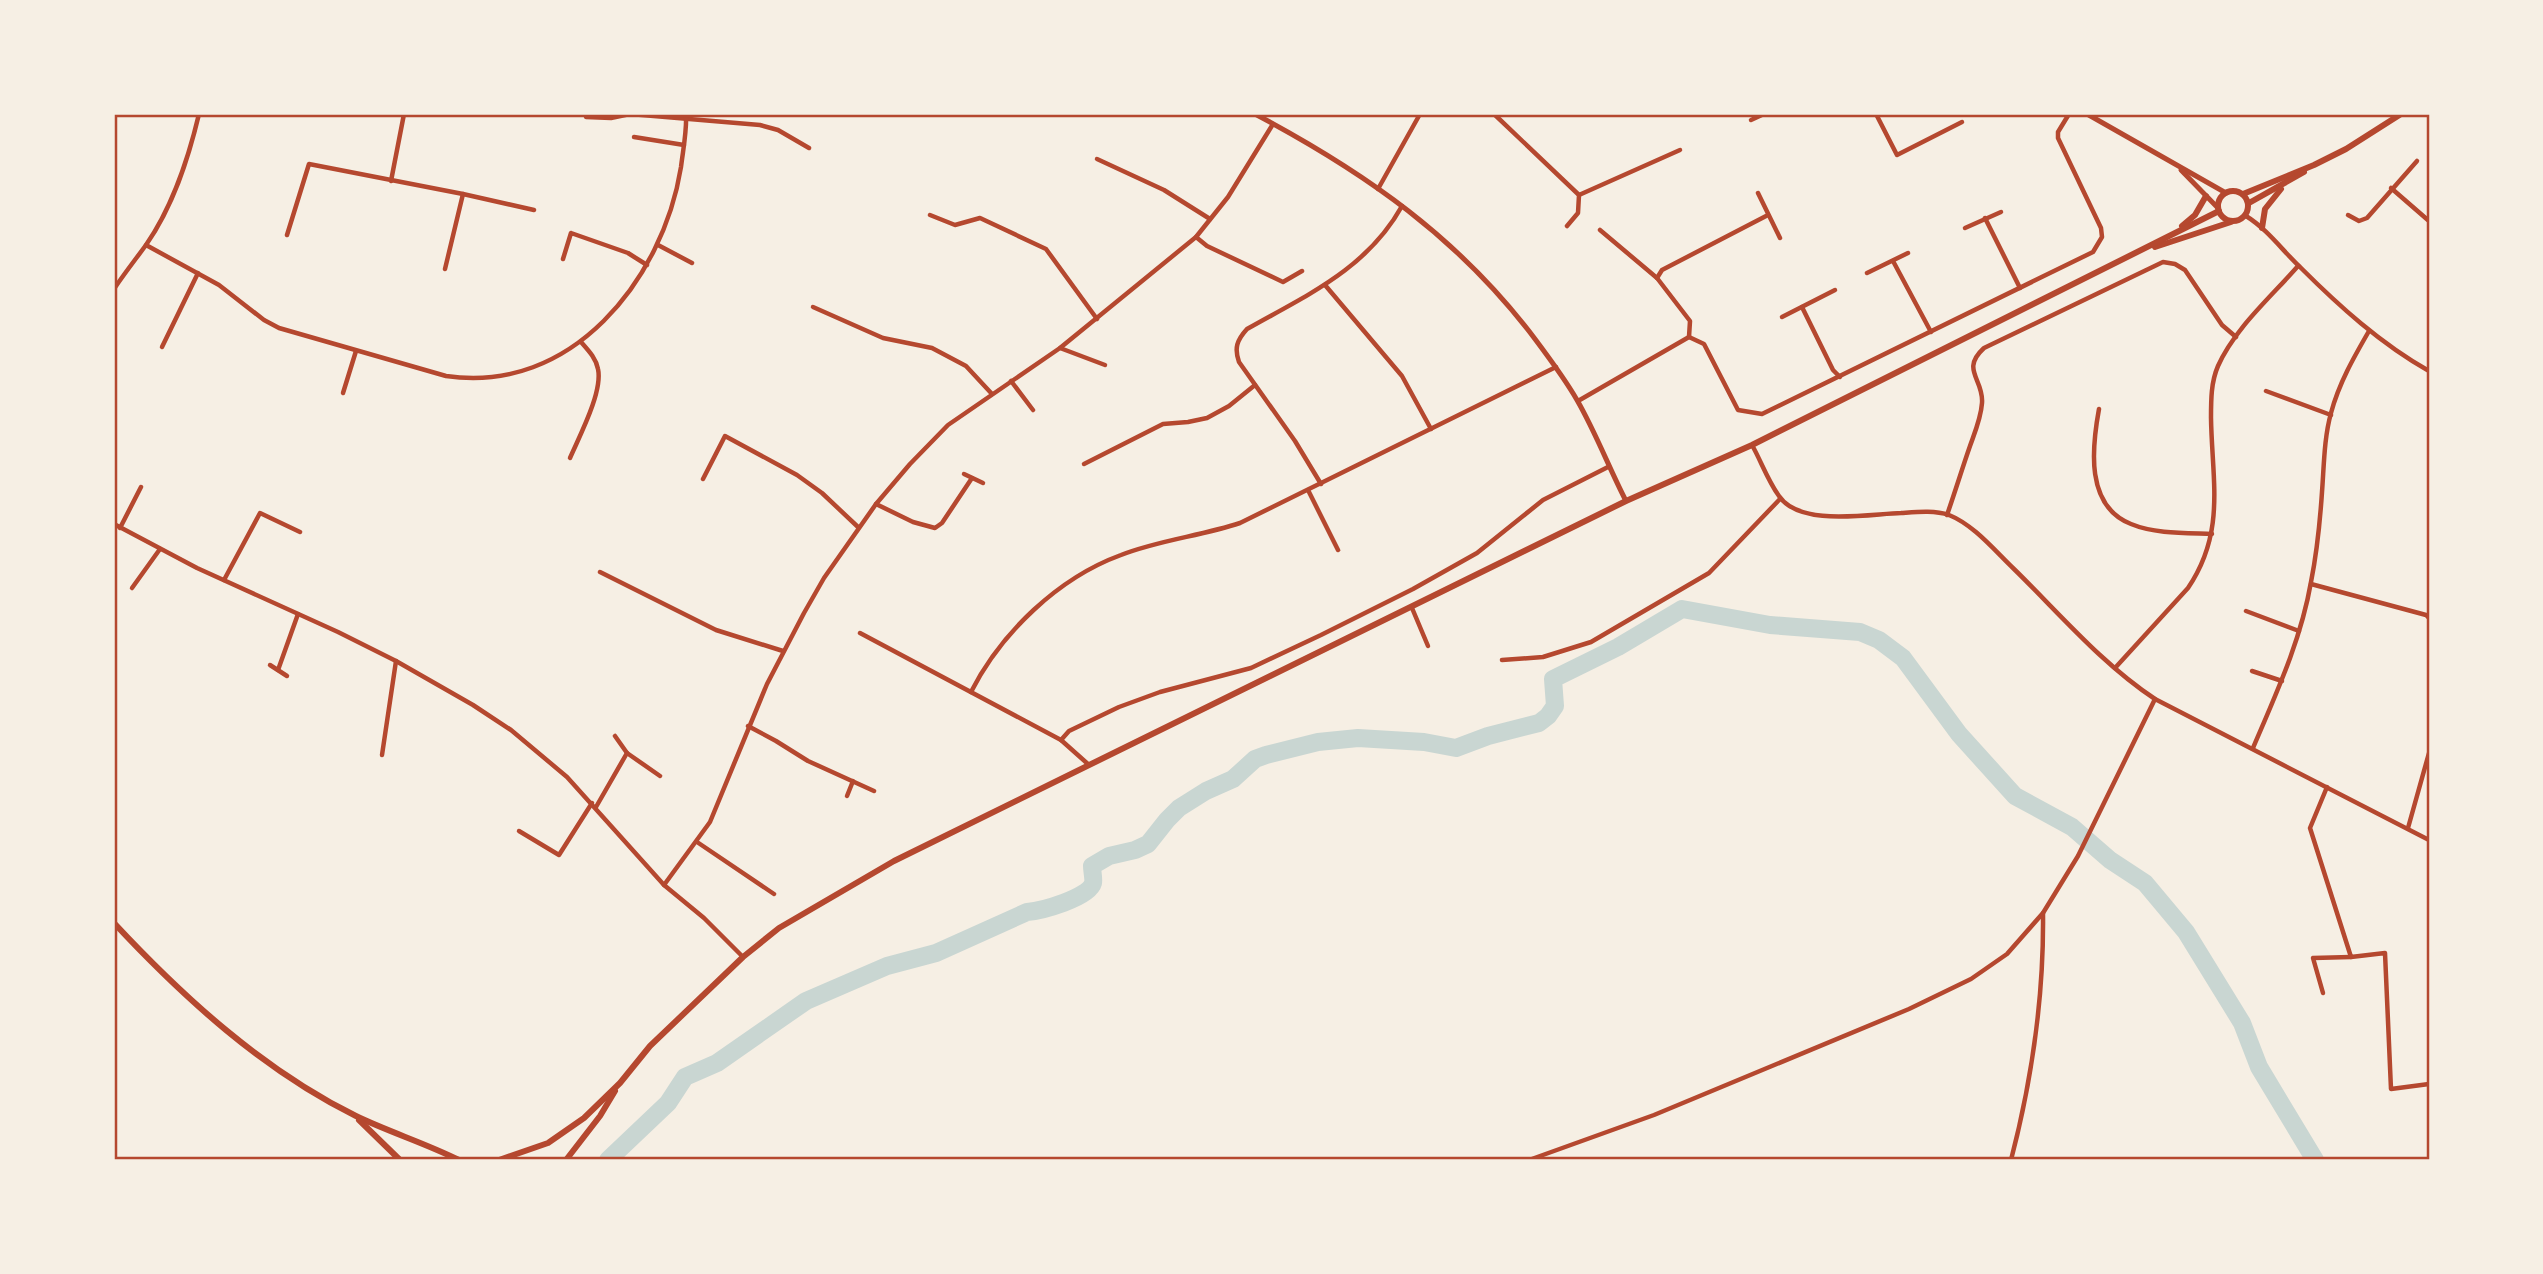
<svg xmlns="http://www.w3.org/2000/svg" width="2543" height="1274" font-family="'Zilla Slab',serif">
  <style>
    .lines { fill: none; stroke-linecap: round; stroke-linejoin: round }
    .river { stroke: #c9d6d2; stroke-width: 18 }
    .minor { stroke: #b5482f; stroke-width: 4.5 }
    .tertiary { stroke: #b5482f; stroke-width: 5 }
    .secondary { stroke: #b5482f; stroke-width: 6 }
    .neatline { fill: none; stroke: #b5482f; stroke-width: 2.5 }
  </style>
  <rect width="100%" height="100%" fill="#f6efe4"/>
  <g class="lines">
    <path class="river" d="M 608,1160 L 668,1103 L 685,1077 L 717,1063 L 806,1001 L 887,966 L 936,953 L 1027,912 C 1041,911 1089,898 1093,883 C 1094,879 1092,871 1092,866 L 1109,856 L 1135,850 L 1148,844 L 1167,820 L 1179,808 L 1206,791 L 1233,779 L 1255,759 L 1266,755 L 1318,742 L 1358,738 L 1424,742 L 1456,748 L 1488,736 L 1539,723 L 1548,716 L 1555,706 L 1553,679 L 1618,647 L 1682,609 L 1770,625 L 1860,632 L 1879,640 L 1903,658 L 1959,734 L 2015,796 L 2072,827 L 2110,860 L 2145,883 L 2186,932 L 2242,1023 L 2259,1067 L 2315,1160"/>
    <g class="minor">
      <polyline points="1494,114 1579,195 1578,213 1567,226"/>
      <polyline points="1876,114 1897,155 1962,122"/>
      <polyline points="586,117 611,118 630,114 760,125 778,130 809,148"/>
      <polyline points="1751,120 1764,114"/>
      <polyline points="634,137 684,145"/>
      <polyline points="1097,159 1164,190 1210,219"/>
      <polyline points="391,181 404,114"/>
      <polyline points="2391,188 2429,221"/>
      <polyline points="1378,189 1420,114"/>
      <polyline points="1758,193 1780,238"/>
      <polyline points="1579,195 1680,150"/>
      <polyline points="930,215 955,225 980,218 1046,249 1097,319"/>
      <polyline points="2348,215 2359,221 2367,218 2417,161"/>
      <path d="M 2246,216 C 2267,229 2282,250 2300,267 C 2339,306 2381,344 2429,371"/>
      <polyline points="1985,218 2020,288"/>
      <polyline points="1965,228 2001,212"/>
      <polyline points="1600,230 1657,278 1690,321 1689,337"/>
      <polyline points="287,235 309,164 463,194 534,210"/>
      <polyline points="1196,237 1207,246 1283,282 1302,271"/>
      <path d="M 146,245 L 219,285 L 264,320 L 279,328 L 446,376 C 571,395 663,280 681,167 C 683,150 687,131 686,114"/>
      <polyline points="658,245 692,263"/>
      <polyline points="563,259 571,233 628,253 647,265"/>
      <polyline points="1893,261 1931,332"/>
      <polyline points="445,269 463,194"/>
      <polyline points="1867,273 1908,253"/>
      <polyline points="1657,278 1662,270 1768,215"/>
      <polyline points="1325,285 1402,376 1431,429"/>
      <path d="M 114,289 C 124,274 135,260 146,245 C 173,206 188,160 199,114"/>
      <polyline points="813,307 883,338 932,348 966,366 992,394"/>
      <polyline points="1802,307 1833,370 1840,377"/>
      <polyline points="1782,317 1835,290"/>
      <polyline points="162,347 198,273"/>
      <polyline points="1060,348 1105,365"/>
      <polyline points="1011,381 1033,410"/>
      <polyline points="2266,391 2331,415"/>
      <polyline points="343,393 356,351"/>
      <polyline points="1578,401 1689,337 1704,344 1738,410 1762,414 2093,252 2102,237 2101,228 2058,138 2058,132 2069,114"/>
      <path d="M 2099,409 C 2092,447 2085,506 2131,524 C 2155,534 2186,533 2212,534"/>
      <path d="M 1752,445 C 1761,461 1768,481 1779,496 C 1800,527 1868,514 1901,513 C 1916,512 1934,510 1949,515 C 1974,525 1995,551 2014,569 C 2059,613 2102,664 2155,699 L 2429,840"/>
      <path d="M 570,458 C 579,437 603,392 598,369 C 596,358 588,350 581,342"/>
      <polyline points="1084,464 1163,424 1188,422 1207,418 1229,406 1255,385"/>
      <polyline points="964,474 983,483"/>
      <polyline points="703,479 725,436 797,475 822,493 858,527"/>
      <path d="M 1321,484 L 1295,441 L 1239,362 C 1234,348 1237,340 1247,329 C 1307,295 1367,269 1402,206"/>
      <polyline points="1308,490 1338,550"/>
      <polyline points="876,504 913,522 935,528 942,523 972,478"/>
      <path d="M 1947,515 C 1955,492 1962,469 1970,446 C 1975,432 1981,418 1982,403 C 1984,379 1960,370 1984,348 L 2163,262 L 2175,264 L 2185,270 L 2222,325 L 2236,337"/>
      <polyline points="114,524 197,568 338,632 396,661 473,705 511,730 567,777 664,885 704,918 743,957"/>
      <polyline points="120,528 141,487"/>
      <polyline points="600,572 716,630 783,651"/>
      <polyline points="224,580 260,513 300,532"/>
      <polyline points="2311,584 2426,615 2429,618"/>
      <polyline points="132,588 160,549"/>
      <polyline points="1412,608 1428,646"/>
      <polyline points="2246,611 2299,631"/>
      <polyline points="860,633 1061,740 1089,765"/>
      <polyline points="1502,660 1543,657 1591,642 1709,573 1780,499"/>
      <polyline points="270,665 287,676"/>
      <path d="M 2115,668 L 2188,588 C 2226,532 2212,481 2211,418 C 2211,400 2211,382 2218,366 C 2235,328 2271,297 2298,266"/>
      <polyline points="278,670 298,614"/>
      <polyline points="2252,671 2282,681"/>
      <path d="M 971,692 C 1001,633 1058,578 1121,555 C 1159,540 1201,536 1240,523 L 1556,367"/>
      <polyline points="748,726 776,741 808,761 874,791"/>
      <polyline points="615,736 627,753 660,776"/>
      <polyline points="1061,740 1069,731 1119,707 1160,692 1251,668 1321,635 1413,589 1477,553 1543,500 1608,467"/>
      <path d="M 2253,748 C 2276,694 2301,640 2311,582 C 2317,552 2320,522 2322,492 C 2324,466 2324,438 2331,413 C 2339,383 2354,357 2369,331"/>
      <polyline points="382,755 396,661"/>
      <polyline points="2327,787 2310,828 2351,957 2385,953 2391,1089 2429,1084"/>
      <polyline points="847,796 853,781"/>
      <polyline points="596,807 627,753"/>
      <polyline points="2408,828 2429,753"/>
      <polyline points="519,831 559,855 592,803"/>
      <polyline points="697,842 774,894"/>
      <polyline points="664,885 710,822 767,684 804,613 824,578 876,504 910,464 948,425 1060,348 1196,237 1228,197 1273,124"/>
      <polyline points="2323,993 2313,958 2351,957"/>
      <polyline points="1529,1160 1654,1115 1909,1009 1971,979 2007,954 2043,913 2078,856 2155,699"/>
      <path d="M 2011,1160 C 2032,1079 2044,997 2043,913"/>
    </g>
    <g class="tertiary">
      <path d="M 1255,114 C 1366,173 1459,238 1535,339 C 1550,359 1565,379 1577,400 C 1596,433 1609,468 1626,501"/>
      <polyline points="2087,114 2226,193"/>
      <polyline points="2181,170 2218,208"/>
    </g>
    <g class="secondary">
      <circle cx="2233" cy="206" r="15"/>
      <polyline points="2243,194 2314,165 2346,149 2401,114"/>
      <polyline points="2249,203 2304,172"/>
      <polyline points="2182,226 2195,215 2206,196"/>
      <polyline points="2262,228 2265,209 2281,189"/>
      <polyline points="2155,247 2231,222"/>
      <path d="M 114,923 C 184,998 263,1070 356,1116 C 389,1132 425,1143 459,1160"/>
      <polyline points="359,1120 400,1160"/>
      <polyline points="499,1160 548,1143 584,1118 620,1083 650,1046 743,957 779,928 894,861 1626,501 1752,445 2219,211"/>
      <polyline points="566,1160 600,1116 615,1091"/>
    </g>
  </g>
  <rect width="2543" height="1274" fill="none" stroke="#f6efe4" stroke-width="231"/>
  <rect x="116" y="116" width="2312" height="1042" class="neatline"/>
</svg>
